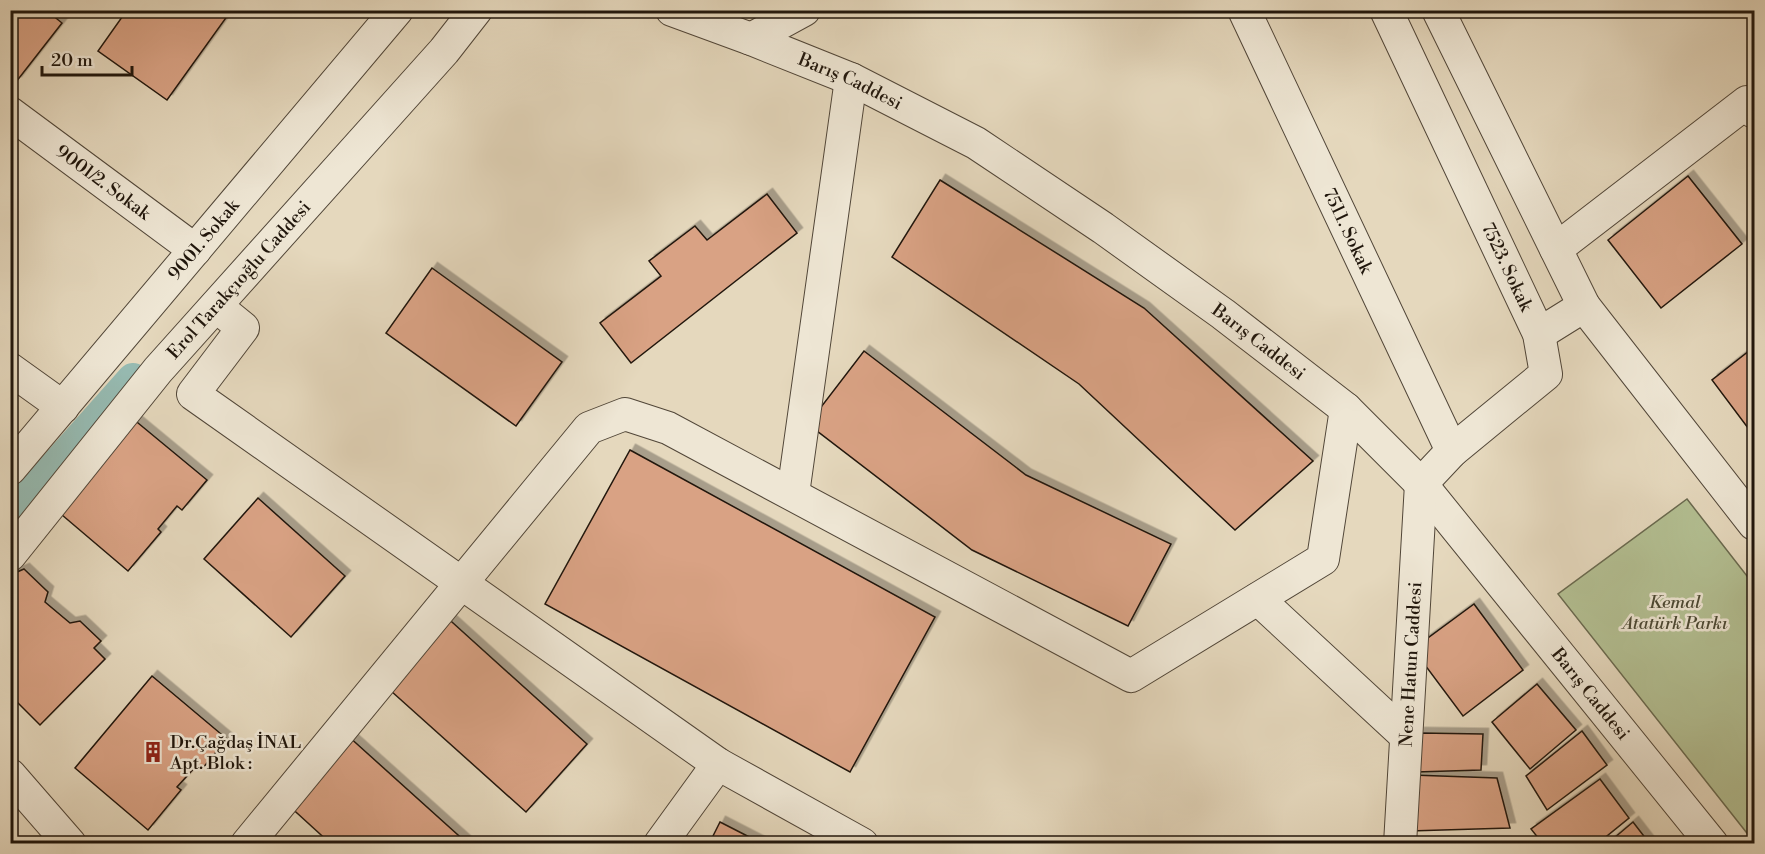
<svg xmlns="http://www.w3.org/2000/svg" width="1765" height="854" font-family="'Libre Bodoni',serif">
  <style>
    .green { fill: #b3bf92; stroke: #6a6a4f; stroke-width: 1.5 }
    .lines { fill: none; stroke-linecap: round; stroke-linejoin: round }
    .canal { stroke: #96bab1; stroke-width: 32 }
    .building { fill: #d9a284; stroke: #20160c; stroke-width: 1.5; filter: url(#shadow) }
    .minor-casing { stroke: #514638; stroke-width: 34 }
    .minor { stroke: #eee6d4; stroke-width: 32 }
    .labels { text-anchor: middle; dominant-baseline: central; stroke-width: 5; stroke-linejoin: round; paint-order: stroke }
    .street-label { font-size: 18px; fill: #20160c; stroke: #eee6d4 }
    .park-label { font-size: 18px; font-style: italic; fill: #4c4934; stroke: #eee6d4 }
    .poi-label { font-size: 18px; fill: #20160c; stroke: #eee6d4; text-anchor: start }
  </style>
  <defs>
    <filter id="shadow"><feDropShadow dx="5.5" dy="-5.5" stdDeviation="0" flood-color="#0004"/></filter>
  </defs>
  <rect width="100%" height="100%" fill="#e5d8bd"/>
  <filter id="stains"><feTurbulence type="fractalNoise" baseFrequency=".00333" numOctaves="4"/><feColorMatrix values="0 0 0 0 .2 0 0 0 0 .09 0 0 0 0 .02 0 0 0 .5 -.17"/></filter>
  <radialGradient id="worn" r=".72"><stop offset=".6" stop-color="#630" stop-opacity="0"/><stop offset="1" stop-color="#630" stop-opacity=".3"/></radialGradient>
  <polygon class="green" points="1687,499 1754,585 1754,842 1558,594"/>
  <g class="lines">
    <polyline class="canal" points="10,517 133,379"/>
  </g>
  <g class="building">
    <polygon points="10,10 46,10 62,23 16,82 10,78"/>
    <polygon points="127,10 221,10 228,15 167,100 98,51"/>
    <polygon points="1688,176 1742,244 1661,308 1608,240"/>
    <polygon points="940,180 1144,308 1313,461 1235,530 1079,384 892,257"/>
    <polygon points="767,194 797,233 631,363 600,323 661,276 649,261 695,226 707,240"/>
    <polygon points="432,268 562,362 516,426 386,333"/>
    <polygon points="1754,347 1754,436 1712,380"/>
    <polygon points="864,351 1026,475 1171,544 1128,626 972,550 808,424"/>
    <polygon points="132,418 207,480 182,510 177,506 158,529 161,532 128,571 55,509"/>
    <polygon points="630,450 935,617 850,772 545,604"/>
    <polygon points="258,498 345,576 291,637 204,559"/>
    <polygon points="24,569 48,592 45,602 70,623 80,621 101,641 94,648 105,659 40,725 10,695 10,685 13,682 10,680 10,575"/>
    <polygon points="1474,604 1523,670 1463,716 1413,649"/>
    <polygon points="442,613 587,744 526,812 381,682"/>
    <polygon points="152,676 227,739 202,769 197,765 177,787 181,790 148,830 75,768"/>
    <polygon points="1537,684 1576,730 1530,769 1492,722"/>
    <polygon points="1582,731 1607,765 1547,810 1526,776"/>
    <polygon points="1419,733 1483,734 1481,770 1416,772"/>
    <polygon points="347,735 468,844 331,844 286,803"/>
    <polygon points="1412,775 1497,778 1510,828 1409,831"/>
    <polygon points="1600,779 1629,818 1597,844 1543,844 1531,829"/>
    <polygon points="720,822 763,844 709,844"/>
    <polygon points="1633,822 1650,844 1607,844"/>
  </g>
  <g class="lines">
    <defs>
      <g id="minor">
        <path id="s1" d="M 672,10 L 751,39 L 851,79 L 976,143 L 1103,228 L 1223,314 L 1346,409 L 1421,484 L 1712,844"/>
        <path id="s2" d="M 1244,10 L 1452,451"/>
        <path id="s3" d="M 1386,10 L 1539,334 L 1546,374 L 1452,451 L 1421,484"/>
        <polyline points="1438,10 1584,306"/>
        <polyline points="751,39 804,10"/>
        <path id="s4" d="M 10,113 L 195,250"/>
        <polyline points="1556,249 1747,102 1754,112"/>
        <polyline points="216,306 243,328 193,394 718,764 862,844"/>
        <polyline points="1539,334 1584,306 1754,524"/>
        <polyline points="10,369 63,407"/>
        <path id="s5" d="M 10,469 L 397,10"/>
        <polyline points="793,494 851,79"/>
        <path id="s6" d="M 10,555 L 158,370 L 444,51 L 476,10"/>
        <polyline points="1258,599 1406,736"/>
        <polyline points="10,775 70,844"/>
        <polyline points="247,844 589,428 625,414 668,428 1131,676 1323,559 1346,409"/>
        <polyline points="660,844 718,764"/>
        <path id="s7" d="M 1400,844 L 1421,484"/>
      </g>
    </defs>
    <use href="#minor" class="minor-casing"/>
    <use href="#minor" class="minor"/>
  </g>
  <defs>
    <symbol id="building-bare" viewBox="-9 -9 18 18"><path d="M-4-6H4V6H1V3H-1V6H-4ZM-2.5-4.3h1.7v1.8h-1.7ZM.8-4.3h1.7v1.8H.8ZM-2.5-1h1.7V.8h-1.7ZM.8-1h1.7V.8H.8Z" fill="#8f2418" stroke="#eee6d4" stroke-width="2.5" paint-order="stroke"/></symbol>
  </defs>
  <g fill-rule="evenodd">
    <use href="#building-bare" x="138" y="737" width="30" height="30"/>
  </g>
  <g class="labels">
    <g class="street-label">
      <text stroke="none"><textPath href="#s1" startOffset="192">Barış Caddesi</textPath></text>
      <text stroke="none"><textPath href="#s4" startOffset="116">9001/2. Sokak</textPath></text>
      <text stroke="none"><textPath href="#s2" startOffset="244">7511. Sokak</textPath></text>
      <text stroke="none"><textPath href="#s5" startOffset="300">9001. Sokak</textPath></text>
      <text stroke="none"><textPath href="#s3" startOffset="284">7523. Sokak</textPath></text>
      <text stroke="none"><textPath href="#s6" startOffset="358">Erol Tarakçıoğlu Caddesi</textPath></text>
      <text stroke="none"><textPath href="#s1" startOffset="678">Barış Caddesi</textPath></text>
      <text stroke="none"><textPath href="#s7" startOffset="180">Nene Hatun Caddesi</textPath></text>
      <text stroke="none"><textPath href="#s1" startOffset="1164">Barış Caddesi</textPath></text>
    </g>
    <g class="park-label">
      <text x="1675" y="602">Kemal<tspan x="1675" dy="21">Atatürk Parkı</tspan></text>
    </g>
    <g class="poi-label">
      <text x="170" y="742">Dr.Çağdaş İNAL<tspan x="170" dy="21">Apt. Blok :</tspan></text>
    </g>
  </g>
  <rect width="1765" height="854" fill="none" stroke="#e5d8bd" stroke-width="36"/>
  <rect x="12" y="12" width="1741" height="830" fill="none" stroke="#20160c" stroke-width="3"/>
  <rect x="18" y="18" width="1729" height="818" fill="none" stroke="#20160c" stroke-width="1.5"/>
  <path d="M42 66v9h90v-9" fill="none" stroke="#20160c" stroke-width="3"/>
  <text x="51" y="66" font-size="18" fill="#20160c" stroke="#eee6d4" stroke-width="4.5" paint-order="stroke">20 m</text>
  <rect width="100%" height="100%" filter="url(#stains)"/>
  <rect width="100%" height="100%" fill="url(#worn)"/>
</svg>
